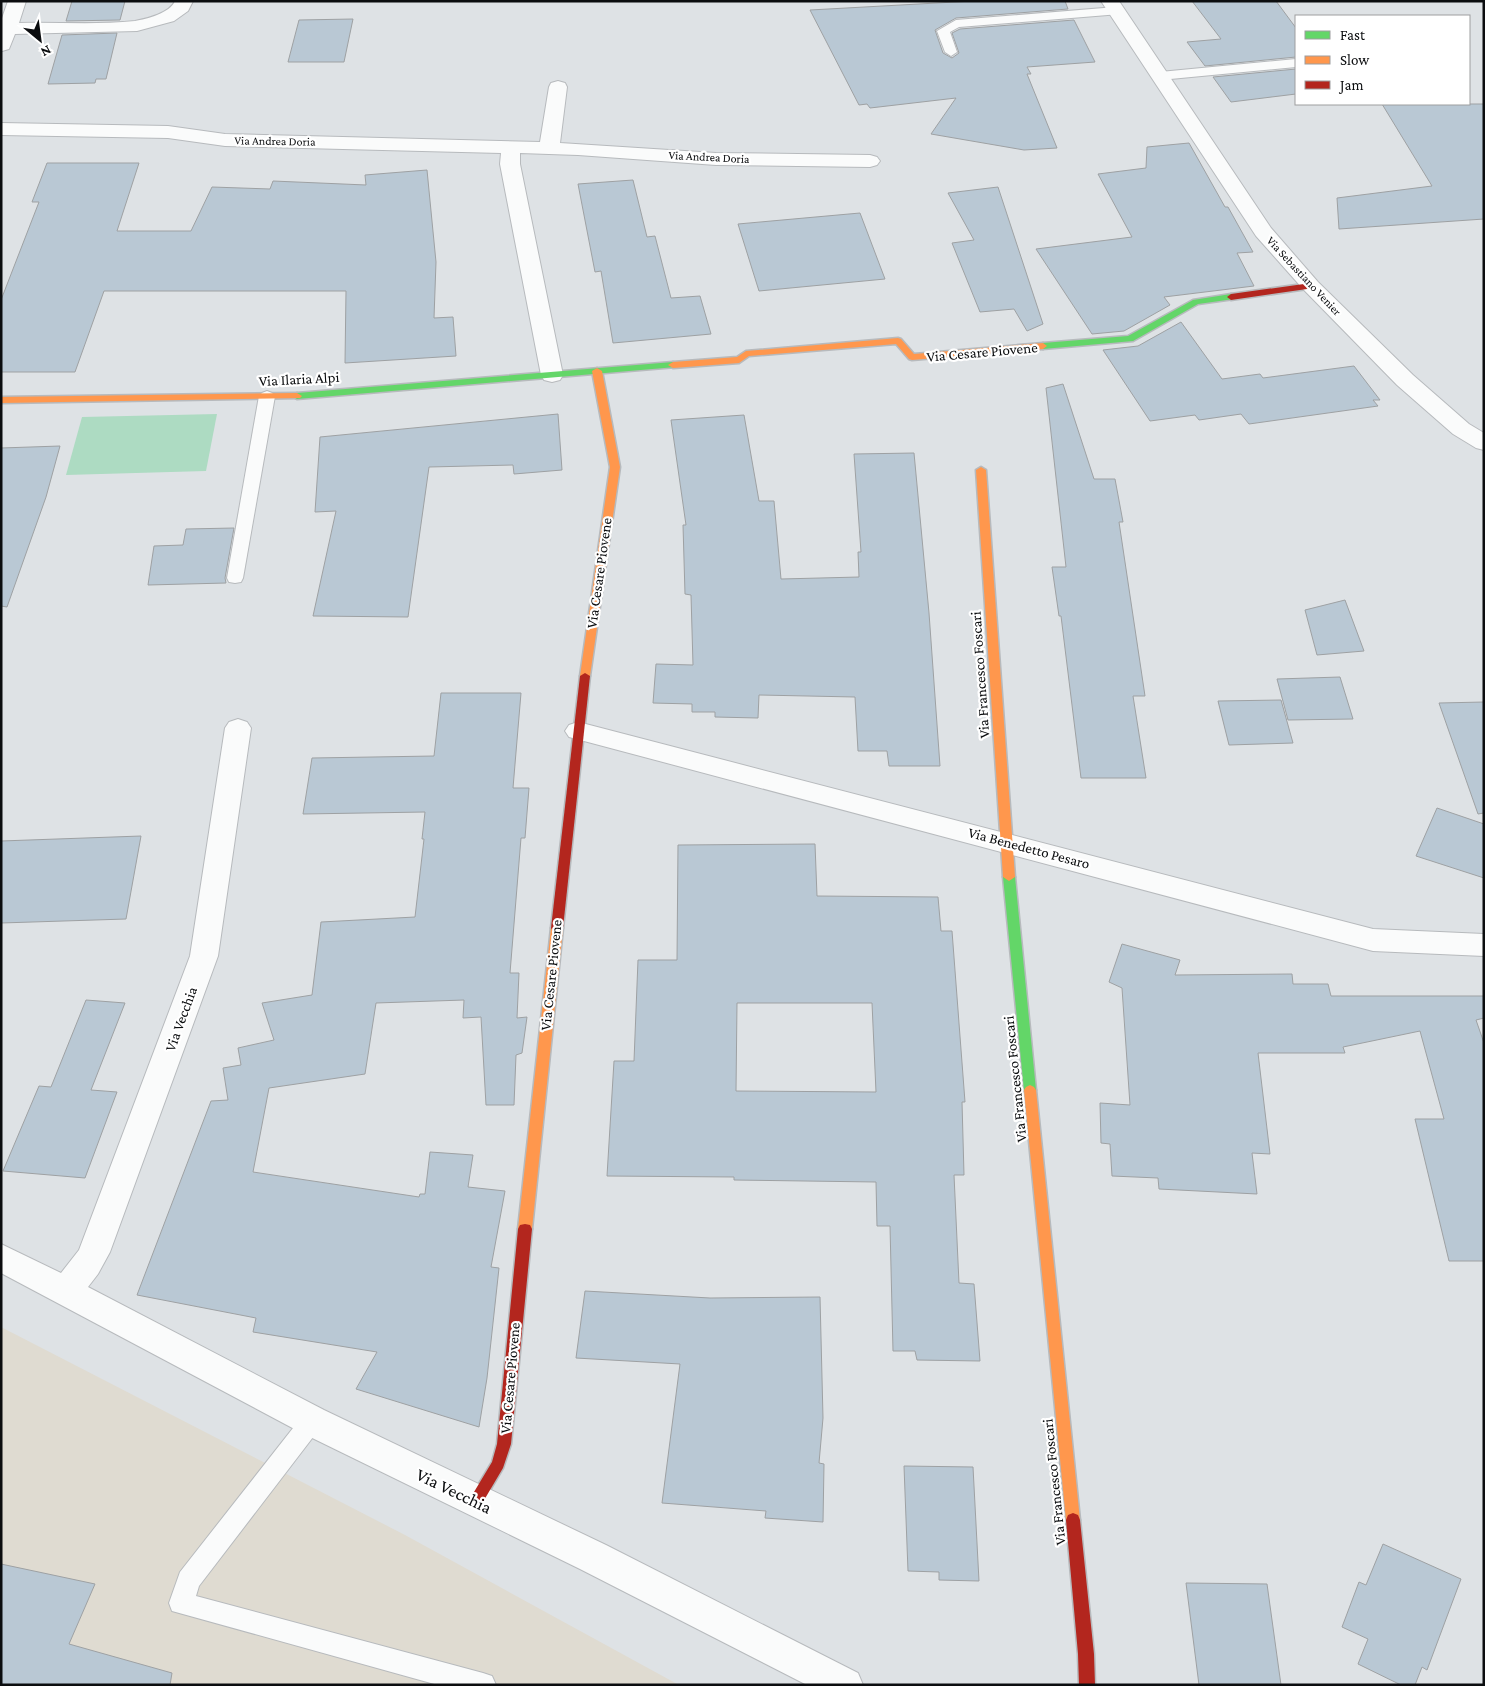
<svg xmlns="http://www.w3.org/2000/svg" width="1485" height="1686" font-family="'Crimson Pro',serif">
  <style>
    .education { fill: #dfdbd1 }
    .green { fill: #addbc2 }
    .building { fill: #b9c8d4; stroke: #9ea1a3; fill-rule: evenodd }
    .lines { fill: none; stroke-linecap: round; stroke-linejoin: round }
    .lane-casing { stroke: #b7babd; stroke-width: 2 }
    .street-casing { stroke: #b7babd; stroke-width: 2 }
    .fast-casing { stroke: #b7babd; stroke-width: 3 }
    .slow-casing { stroke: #b7babd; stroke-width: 3 }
    .jam-casing { stroke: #b7babd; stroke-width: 3 }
    .lane { fill: #fafbfb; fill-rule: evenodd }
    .street { fill: #fafbfb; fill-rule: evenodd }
    .fast { fill: #63d668; fill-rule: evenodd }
    .slow { fill: #ff974d; fill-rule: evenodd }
    .jam { fill: #b3261e; fill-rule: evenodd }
    .labels { text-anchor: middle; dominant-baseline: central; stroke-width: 4.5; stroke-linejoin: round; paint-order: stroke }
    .far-street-label { font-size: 12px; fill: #0b0d0f; stroke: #fff }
    .street-label { font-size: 15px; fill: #0b0d0f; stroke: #fff }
    .near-street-label { font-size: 18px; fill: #0b0d0f; stroke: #fff }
  </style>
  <rect width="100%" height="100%" fill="#dee2e5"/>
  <polygon class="education" points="1,1327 405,1535 679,1685 1,1685"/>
  <polygon class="green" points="217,414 206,471 66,475 82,417"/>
  <g class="building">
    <polygon points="72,1 125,1 120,20 66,21"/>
    <polygon points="973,1 1065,1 1068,9 956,18 935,30 943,53 952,58 959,53 952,33 960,29 1074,20 1095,62 1027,67 1031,74 1027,74 1057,148 1024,150 931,134 956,98 870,108 867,104 859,105 810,10"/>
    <polygon points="1192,1 1276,1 1296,28 1296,57 1205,66 1187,42 1221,39"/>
    <polygon points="353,19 344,62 288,62 299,20"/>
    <polygon points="117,33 106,79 96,79 95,83 48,84 62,35"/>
    <polygon points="1296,69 1296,94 1231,102 1213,77"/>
    <polygon points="1382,104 1484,104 1484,219 1339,229 1337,198 1432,186"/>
    <polygon points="1189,143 1225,207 1228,207 1253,252 1237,253 1254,286 1164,297 1170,305 1124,331 1092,334 1036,249 1132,237 1098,174 1146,168 1147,147"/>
    <polygon points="47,163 139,163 117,231 191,231 212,187 270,189 273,181 366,185 365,175 427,170 436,262 434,318 453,317 456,356 345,363 346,291 104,291 75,372 1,372 1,300 39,202 32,202"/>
    <polygon points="633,180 647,237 655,236 671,298 700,296 711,334 613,343 601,271 595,272 578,184"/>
    <polygon points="998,187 1043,324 1027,331 1014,309 980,312 952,243 974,240 948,193"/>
    <polygon points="860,213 885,279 759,291 738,224"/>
    <polygon points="1181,322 1222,379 1260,374 1263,378 1354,366 1380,400 1373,400 1378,406 1249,424 1241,414 1199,420 1195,415 1150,421 1103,350 1138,346"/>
    <polygon points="1063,384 1094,479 1115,479 1123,522 1119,522 1145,696 1133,696 1146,778 1081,778 1061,616 1059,616 1052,567 1066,567 1046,388"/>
    <polygon points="558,414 562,470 514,474 513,465 429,467 408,617 313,616 336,511 315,512 320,437"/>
    <polygon points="744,415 759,501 774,501 781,579 859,577 858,552 861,552 854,454 914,453 929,613 940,766 889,766 887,751 858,751 855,697 759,695 758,718 715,717 715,712 692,712 692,704 653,703 656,664 693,665 691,595 685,594 683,525 686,525 671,420"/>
    <polygon points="60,446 46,497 7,607 1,606 1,448"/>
    <polygon points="234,528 225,578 226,583 148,585 154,546 183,545 186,529"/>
    <polygon points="1345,600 1364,651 1317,655 1305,610"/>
    <polygon points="1340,677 1353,719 1288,720 1277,679"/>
    <polygon points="441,693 521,693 513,788 529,788 525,838 521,838 510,973 519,973 517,1018 527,1017 522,1053 516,1055 514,1105 486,1105 481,1017 463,1018 464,1000 376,1003 365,1074 269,1088 253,1172 419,1197 420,1194 425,1194 430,1152 473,1155 468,1187 505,1191 491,1267 499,1268 487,1378 479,1427 356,1389 377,1352 253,1332 256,1318 137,1295 211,1101 228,1100 223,1068 241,1065 238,1048 274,1040 262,1003 312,995 321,922 415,917 424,839 422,839 425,812 303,814 312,758 434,756"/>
    <polygon points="1281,700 1293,743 1229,745 1218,701"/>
    <polygon points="1484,702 1484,813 1478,814 1439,703"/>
    <polygon points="1437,808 1484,824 1484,878 1416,856"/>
    <polygon points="141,836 126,919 1,923 1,841"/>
    <path d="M 815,844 L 817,896 L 938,897 L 941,931 L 952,931 L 965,1102 L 962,1102 L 964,1175 L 954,1175 L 959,1283 L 974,1284 L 980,1361 L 917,1360 L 915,1351 L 893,1351 L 890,1226 L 877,1226 L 876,1182 L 734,1180 L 734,1177 L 607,1176 L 614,1061 L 634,1061 L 638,960 L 677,960 L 678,845 ZM 737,1003 L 872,1003 L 876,1092 L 736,1091 Z"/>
    <polygon points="1122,944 1180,960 1175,975 1292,974 1293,984 1328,984 1331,996 1484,996 1484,1018 1476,1020 1484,1043 1484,1261 1449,1261 1415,1119 1444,1119 1420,1031 1343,1047 1345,1053 1258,1053 1270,1154 1252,1153 1257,1194 1159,1189 1158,1178 1112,1176 1110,1144 1101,1143 1100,1103 1130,1105 1122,988 1109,982"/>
    <polygon points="86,1000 125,1003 91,1090 117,1092 85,1178 3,1171 39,1086 51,1087"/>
    <polygon points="585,1291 710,1298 820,1297 823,1418 819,1463 824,1464 823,1522 765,1518 766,1511 662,1503 680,1364 576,1358"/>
    <polygon points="904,1466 973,1467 979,1581 939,1580 939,1572 908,1571"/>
    <polygon points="1383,1544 1461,1579 1427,1670 1422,1667 1415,1685 1401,1685 1358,1664 1368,1639 1342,1627 1359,1582 1366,1585"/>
    <polygon points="1,1564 95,1584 69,1644 172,1673 170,1685 1,1685"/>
    <polygon points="1186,1583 1267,1584 1281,1685 1199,1685"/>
  </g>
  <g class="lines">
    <defs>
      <g id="lane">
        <polygon points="1116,7 1120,8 1122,11 1120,14 959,27 950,32 957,52 951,56 945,52 937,31 956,20"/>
        <polygon points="1296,59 1296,67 1160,80 1154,76 1160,72"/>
        <polygon points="267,391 272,393 275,396 243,578 241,582 235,583 229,582 227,578 259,396 262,393"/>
        <polygon points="312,1411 320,1414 324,1421 320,1428 199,1586 196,1596 483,1673 492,1676 496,1685 438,1685 172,1611 169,1603 180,1572 304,1414"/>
      </g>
      <g id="street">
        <path d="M 8,1 L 26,1 L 19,23 C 57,22 97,25 135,21 C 147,19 170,13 175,1 L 193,1 L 188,11 L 174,21 L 137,31 L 15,34 L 9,49 L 2,51 L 1,21 Z"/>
        <polygon points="1101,1 1119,1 1271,228 1318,282 1413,375 1469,424 1484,433 1484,450 1476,448 1453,434 1397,385 1304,290 1256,236"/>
        <polygon points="558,81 565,83 567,87 560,143 716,153 870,155 877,157 880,161 877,165 870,167 716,165 578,155 520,153 520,164 563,375 560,380 552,382 544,380 541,375 500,164 501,153 225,146 168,138 1,135 1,123 168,126 225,134 540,142 549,87 551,83"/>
        <polygon points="238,719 247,722 251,728 218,956 110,1252 98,1274 88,1287 324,1410 606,1545 858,1673 863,1685 807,1685 580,1569 300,1432 1,1273 1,1244 61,1273 79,1250 190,956 225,728 229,722"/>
        <polygon points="578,722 1373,929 1484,934 1484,956 1373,951 569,737 565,731 569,725"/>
      </g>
      <g id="fast">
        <polygon points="1231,294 1234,295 1234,299 1198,304 1133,341 1043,349 1039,346 1043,343 1128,336 1193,300"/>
        <polygon points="673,362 678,365 676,367 297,399 292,396 297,393"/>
        <polygon points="1009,873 1015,877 1036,1090 1034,1093 1030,1095 1026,1093 1024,1090 1003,877"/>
      </g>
      <g id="slow">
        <polygon points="898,338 901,339 914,354 1043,343 1047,346 1043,349 912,360 909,359 896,344 749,356 739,363 673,368 668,365 673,362 737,357 746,351"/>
        <polygon points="597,368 602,371 620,467 590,676 585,679 580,676 610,467 592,371"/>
        <polygon points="297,393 302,396 300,398 1,403 1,397"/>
        <polygon points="981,467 986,470 1015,877 1009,881 1003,877 976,470"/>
        <polygon points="557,924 561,925 563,928 532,1229 530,1233 525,1234 520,1233 518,1229 551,928 553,925"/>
        <polygon points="1030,1085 1034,1087 1036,1090 1080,1520 1078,1525 1073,1527 1068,1525 1066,1520 1024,1090 1026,1087"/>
      </g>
      <g id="jam">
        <polygon points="1311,283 1314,284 1314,288 1231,300 1227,297 1231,294"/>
        <polygon points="585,673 590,676 563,928 561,931 553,931 551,928 580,676"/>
        <polygon points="525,1224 530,1225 532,1229 511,1444 503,1468 480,1507 475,1508 470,1507 468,1502 492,1462 497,1444 518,1229 520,1225"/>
        <polygon points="1073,1513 1078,1515 1080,1520 1094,1654 1095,1685 1079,1685 1078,1654 1066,1520 1068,1515"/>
      </g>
    </defs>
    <use href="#lane" class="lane-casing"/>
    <use href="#street" class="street-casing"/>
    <use href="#fast" class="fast-casing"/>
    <use href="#slow" class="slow-casing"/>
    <use href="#jam" class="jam-casing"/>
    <use href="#lane" class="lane"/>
    <use href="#street" class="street"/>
    <use href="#fast" class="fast"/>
    <use href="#slow" class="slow"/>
    <use href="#jam" class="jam"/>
  </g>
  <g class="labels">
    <g class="far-street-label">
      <text transform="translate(275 141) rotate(1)">Via Andrea Doria</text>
      <text transform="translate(709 157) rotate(3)">Via Andrea Doria</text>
      <text transform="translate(1304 276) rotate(47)">Via Sebastiano Venier</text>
    </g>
    <g class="street-label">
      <text transform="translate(982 352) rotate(-5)">Via Cesare Piovene</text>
      <text transform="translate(299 379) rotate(-3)">Via Ilaria Alpi</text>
      <text transform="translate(599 573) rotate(-82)">Via Cesare Piovene</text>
      <text transform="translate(980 675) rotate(-94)">Via Francesco Foscari</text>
      <text transform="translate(1029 848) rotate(15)">Via Benedetto Pesaro</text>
      <text transform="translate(551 975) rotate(-84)">Via Cesare Piovene</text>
      <text transform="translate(181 1019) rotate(-70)">Via Vecchia</text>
      <text transform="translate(1015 1079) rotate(-96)">Via Francesco Foscari</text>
      <text transform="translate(510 1378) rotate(-85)">Via Cesare Piovene</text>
      <text transform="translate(1054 1482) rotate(-96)">Via Francesco Foscari</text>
    </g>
    <g class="near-street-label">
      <text transform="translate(454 1491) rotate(26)">Via Vecchia</text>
    </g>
  </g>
  <rect width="1485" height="1686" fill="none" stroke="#0b0d0f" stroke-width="5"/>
  <rect x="1295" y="15" width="175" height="90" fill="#ffffff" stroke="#9d9e9f"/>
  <rect x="1305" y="31" width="25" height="8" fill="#63d668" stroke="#9d9e9f"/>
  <text x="1340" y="40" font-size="15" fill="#0b0d0f">Fast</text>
  <rect x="1305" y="56" width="25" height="8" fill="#ff974d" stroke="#9d9e9f"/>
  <text x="1340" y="65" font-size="15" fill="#0b0d0f">Slow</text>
  <rect x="1305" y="81" width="25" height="8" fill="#b3261e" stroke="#9d9e9f"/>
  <text x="1340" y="90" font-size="15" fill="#0b0d0f">Jam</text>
  <g transform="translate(40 40) rotate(151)" stroke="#ffffff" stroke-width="4" paint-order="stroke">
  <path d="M0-4L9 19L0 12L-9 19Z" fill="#0b0d0f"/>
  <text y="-8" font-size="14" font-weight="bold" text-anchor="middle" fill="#0b0d0f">N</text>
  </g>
</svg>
